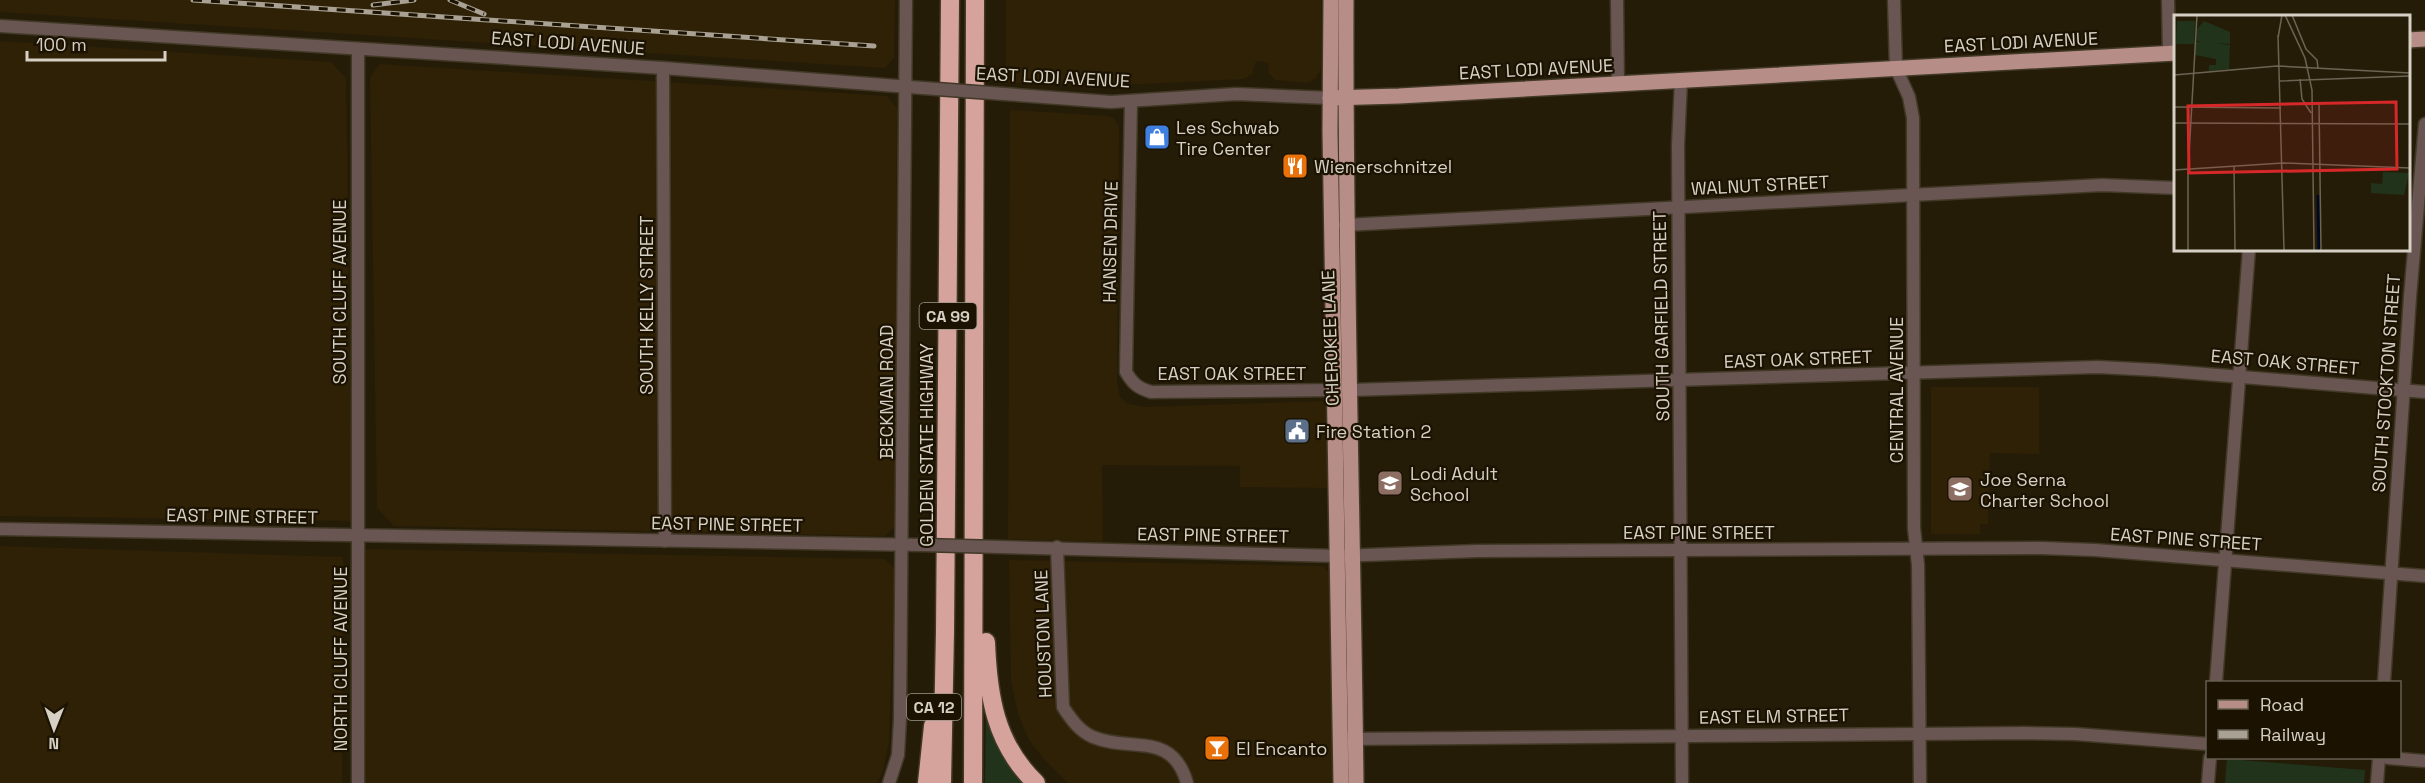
<svg xmlns="http://www.w3.org/2000/svg" width="2425" height="783" font-family="'Space Grotesk',sans-serif">
  <style>
    .built { fill: #2e2106 }
    .green { fill: #21341b }
    .lines { fill: none; stroke-linecap: round; stroke-linejoin: round }
    .minor-casing { stroke: #413926; stroke-width: 15 }
    .major-casing { stroke: #413926; stroke-width: 18 }
    .highway-casing { stroke: #413926; stroke-width: 21 }
    .minor { stroke: #695552; stroke-width: 12 }
    .major { stroke: #b78d87; stroke-width: 15 }
    .highway { stroke: #d5a39c; stroke-width: 18 }
    .rail-casing { stroke: #a9a294; stroke-width: 5 }
    .rail { stroke: #1b1202; stroke-width: 3; stroke-dasharray: 9; stroke-linecap: butt }
    .minor-bridge-casing { stroke: #413926; stroke-width: 15; stroke-linecap: butt }
    .minor-bridge { stroke: #695552; stroke-width: 12 }
    .labels { text-anchor: middle; dominant-baseline: central; stroke-width: 4.5; stroke-linejoin: round; paint-order: stroke }
    .shield { fill: #1b1202; stroke: #9e978a; stroke-width: 1.5 }
    .shield-label { font-size: 16px; font-weight: bold; fill: #d6d0c4 }
    .street-label { font-size: 18px; fill: #d6d0c4; stroke: #1b1202 }
    .poi-label { font-size: 18px; fill: #d6d0c4; stroke: #1b1202; text-anchor: start }
    .inset-river { fill: none; stroke: #000922; stroke-width: 3 }
    .inset-road { fill: none; stroke: #6c6453; stroke-width: 1.5 }
    .view { fill: #d62828; fill-opacity: 0.15; stroke: #d62828; stroke-width: 3 }
    .inset-edge { fill: none; stroke: #d6d0c4; stroke-width: 3 }
  </style>
  <rect width="100%" height="100%" fill="#251c08"/>
  <g class="built">
    <polygon points="0,0 895,0 894,58 885,68 0,12"/>
    <polygon points="1006,0 1321,0 1321,69 1316,78 1307,83 1275,80 1268,72 1269,63 1256,61 1252,74 1244,79 1082,87 1006,82"/>
    <polygon points="0,41 331,62 346,78 352,521 0,516"/>
    <polygon points="380,64 887,96 897,108 896,525 885,536 394,526 377,508 370,77"/>
    <polygon points="1010,110 1109,116 1114,119 1119,127 1117,381 1120,397 1127,404 1146,407 1322,401 1326,405 1328,488 1240,487 1240,466 1102,465 1103,542 1008,539"/>
    <polygon points="1931,387 2039,387 2039,454 1990,453 1988,524 1980,524 1980,534 1931,534"/>
    <polygon points="0,546 343,557 342,783 0,783"/>
    <polygon points="363,549 885,559 895,570 889,741 883,771 877,783 366,783"/>
    <polygon points="1009,560 1322,566 1329,573 1333,783 1068,783 1043,758 1029,740 1018,714 1011,681"/>
  </g>
  <g class="green">
    <polygon points="986,721 992,721 1027,783 985,783"/>
    <polygon points="2227,759 2365,770 2364,783 2225,783"/>
  </g>
  <g class="lines">
    <defs>
      <g id="minor">
        <polyline points="1617,0 1618,84"/>
        <polyline points="1894,0 1896,68 1909,97 1913,118 1914,528 1918,565 1920,783"/>
        <polyline points="2168,0 2169,53"/>
        <polyline points="0,26 663,68 923,88"/>
        <polyline points="663,68 665,541"/>
        <polyline points="1681,81 1678,145 1682,783"/>
        <polyline points="1004,94 1111,102 1236,94 1330,98"/>
        <path d="M 1131,101 L 1126,372 C 1133,384 1138,388 1151,392 L 1335,390"/>
        <polyline points="1345,225 2102,185 2176,188"/>
        <polyline points="1351,390 2098,367 2156,370 2425,392"/>
        <polyline points="0,529 922,545"/>
        <polyline points="1000,547 1338,556 1477,551 2041,548 2095,550 2425,576"/>
        <path d="M 1057,547 L 1063,707 C 1071,719 1079,731 1093,737 C 1131,753 1172,730 1187,783"/>
        <polyline points="2216,682 2249,249"/>
        <polyline points="2384,682 2410,297 2425,124"/>
        <polyline points="1348,739 2025,733 2075,734 2208,744"/>
        <polyline points="2388,758 2425,761"/>
        <polyline points="358,783 358,49"/>
        <polyline points="889,783 898,755 900,719 906,0"/>
        <polyline points="2208,783 2210,758"/>
        <polyline points="2377,783 2379,758"/>
      </g>
      <g id="major">
        <polyline points="1331,0 1330,131 1341,783"/>
        <path d="M 1346,0 C 1345,261 1353,522 1356,783"/>
        <polyline points="2408,40 2425,39"/>
        <polyline points="1330,98 1399,96 2176,53"/>
      </g>
      <g id="highway">
        <path d="M 986,642 C 988,695 995,744 1036,783"/>
        <polyline points="927,783 933,726"/>
        <polyline points="942,783 945,632 950,0"/>
        <polyline points="973,783 975,0"/>
      </g>
    </defs>
    <use href="#minor" class="minor-casing"/>
    <use href="#major" class="major-casing"/>
    <use href="#highway" class="highway-casing"/>
    <use href="#minor" class="minor"/>
    <use href="#major" class="major"/>
    <use href="#highway" class="highway"/>
    <defs>
      <g id="rail">
        <polyline points="193,0 874,46"/>
        <polyline points="450,0 484,14"/>
        <polyline points="373,5 414,0"/>
      </g>
    </defs>
    <use href="#rail" class="rail-casing"/>
    <use href="#rail" class="rail"/>
    <defs>
      <g id="minor-bridge">
        <polyline points="923,88 1004,94"/>
        <polyline points="922,545 1000,547"/>
      </g>
    </defs>
    <use href="#minor-bridge" class="minor-bridge-casing"/>
    <use href="#minor-bridge" class="minor-bridge"/>
  </g>
  <defs>
    <symbol id="shop-square" viewBox="-11 -11 22 22"><rect x="-9" y="-9" width="18" height="18" rx="4" fill="#3f7fe0" stroke="#1b1202"/><path d="M-5-2.5h2.3a2.7 3.5 0 0 1 5.4 0H5L5.5 6h-11ZM-1.5-2.5h3a1.5 2.3 0 0 0-3 0Z" fill="#fff"/></symbol>
    <symbol id="restaurant-square" viewBox="-11 -11 22 22"><rect x="-9" y="-9" width="18" height="18" rx="4" fill="#e8710a" stroke="#1b1202"/><path d="M-5-6h1v4h1v-4h1v4h1v-4h1v5L-1.5 .5V6h-2V.5L-5-1ZM5-6V6H3V1.5H1.5Q1.5-4 5-6Z" fill="#fff"/></symbol>
    <symbol id="civic-square" viewBox="-11 -11 22 22"><rect x="-9" y="-9" width="18" height="18" rx="4" fill="#5c6f8a" stroke="#1b1202"/><path d="M-.6-6.5H3V-4.5H.6V-3L4-1V1h2V6H-6V1h2V-1L-.6-3ZM-1.2 2.5V6h2.4V2.5Z" fill="#fff"/></symbol>
    <symbol id="school-square" viewBox="-11 -11 22 22"><rect x="-9" y="-9" width="18" height="18" rx="4" fill="#8d6e63" stroke="#1b1202"/><path d="M0-5L7-2L0 1L-7-2ZM-4 1L0 2.5L4 1V4Q0 6-4 4Z" fill="#fff"/></symbol>
    <symbol id="bar-square" viewBox="-11 -11 22 22"><rect x="-9" y="-9" width="18" height="18" rx="4" fill="#e8710a" stroke="#1b1202"/><path d="M-6-5H6L.8 .8V4.5H3.5V6h-7V4.5H-.8V.8Z" fill="#fff"/></symbol>
  </defs>
  <g fill-rule="evenodd">
    <use href="#shop-square" x="1142" y="122" width="30" height="30"/>
    <use href="#restaurant-square" x="1280" y="151" width="30" height="30"/>
    <use href="#civic-square" x="1282" y="416" width="30" height="30"/>
    <use href="#school-square" x="1375" y="468" width="30" height="30"/>
    <use href="#school-square" x="1945" y="474" width="30" height="30"/>
    <use href="#bar-square" x="1202" y="733" width="30" height="30"/>
  </g>
  <g class="labels">
    <g class="shield">
      <rect x="919.5" y="303" width="57" height="26" rx="4.5"/>
      <rect x="907" y="694" width="54" height="26" rx="4.5"/>
    </g>
    <g class="shield-label">
      <text x="948" y="316">CA 99</text>
      <text x="934" y="707">CA 12</text>
    </g>
    <g class="street-label">
      <text transform="translate(2021 42) rotate(-3)">EAST LODI AVENUE</text>
      <text transform="translate(568 43) rotate(4)">EAST LODI AVENUE</text>
      <text transform="translate(1536 69) rotate(-3)">EAST LODI AVENUE</text>
      <text transform="translate(1053 77) rotate(3)">EAST LODI AVENUE</text>
      <text transform="translate(1760 185) rotate(-3)">WALNUT STREET</text>
      <text transform="translate(1110 242) rotate(-89)">HANSEN DRIVE</text>
      <text transform="translate(339 292) rotate(-90)">SOUTH CLUFF AVENUE</text>
      <text transform="translate(646 305) rotate(-90)">SOUTH KELLY STREET</text>
      <text transform="translate(1661 316) rotate(-91)">SOUTH GARFIELD STREET</text>
      <text transform="translate(1330 338) rotate(-92)">CHEROKEE LANE</text>
      <text transform="translate(1798 359) rotate(-2)">EAST OAK STREET</text>
      <text transform="translate(2285 362) rotate(5)">EAST OAK STREET</text>
      <text x="1232" y="373">EAST OAK STREET</text>
      <text transform="translate(2386 383) rotate(-86)">SOUTH STOCKTON STREET</text>
      <text transform="translate(1896 390) rotate(-90)">CENTRAL AVENUE</text>
      <text transform="translate(886 392) rotate(-90)">BECKMAN ROAD</text>
      <text transform="translate(926 445) rotate(-90)">GOLDEN STATE HIGHWAY</text>
      <text transform="translate(242 516) rotate(1)">EAST PINE STREET</text>
      <text transform="translate(727 524) rotate(1)">EAST PINE STREET</text>
      <text x="1699" y="532">EAST PINE STREET</text>
      <text transform="translate(1213 535) rotate(1)">EAST PINE STREET</text>
      <text transform="translate(2186 539) rotate(4)">EAST PINE STREET</text>
      <text transform="translate(1043 634) rotate(-92)">HOUSTON LANE</text>
      <text transform="translate(340 659) rotate(-90)">NORTH CLUFF AVENUE</text>
      <text transform="translate(1774 716) rotate(-1)">EAST ELM STREET</text>
    </g>
    <g class="poi-label">
      <text x="1176" y="127">Les Schwab<tspan x="1176" dy="21">Tire Center</tspan></text>
      <text x="1314" y="166">Wienerschnitzel</text>
      <text x="1316" y="431">Fire Station 2</text>
      <text x="1410" y="473">Lodi Adult<tspan x="1410" dy="21">School</tspan></text>
      <text x="1980" y="479">Joe Serna<tspan x="1980" dy="21">Charter School</tspan></text>
      <text x="1236" y="748">El Encanto</text>
    </g>
  </g>
  <g transform="translate(2174 15)">
    <rect width="236" height="236" fill="#251c08"/>
    <path d="M 3,6 L 21,6 L 20,29 L 2,29 ZM 30,6 L 56,17 L 56,29 L 40,28 L 56,30 L 55,54 L 35,56 L 35,50 L 42,50 L 42,44 L 21,40 L 22,27 L 28,27 L 23,26 L 23,14 ZM 209,157 L 235,158 L 230,180 L 197,178 L 197,168 L 208,169 Z" fill="#21341b"/>
    <path class="inset-river" d="M 144,180 L 145,235"/>
    <path class="inset-road" d="M 111,0 L 131,43 L 138,75 L 140,235M 118,0 L 132,34 L 143,45 L 144,53M 104,20 L 110,235M 104,23 L 108,0M 0,60 L 103,51 L 236,58M 126,64 L 128,84 L 137,98M 105,66 L 236,61M 145,89 L 147,235M 0,92 L 107,93M 0,108 L 236,109M 109,148 L 236,153M 60,151 L 61,235M 0,155 L 109,148M 14,235 L 14,157 L 23,0"/>
    <path class="view" d="M 222,87 L 223,154 L 15,158 L 14,91 Z"/>
    <rect width="236" height="236" class="inset-edge"/>
  </g>
  <rect x="2206" y="681" width="195" height="78" fill="#1b1202" stroke="#665e50" stroke-width="1.5"/>
  <rect x="2218" y="700" width="30" height="9" fill="#b78d87" stroke="#665e50" stroke-width="1.5"/>
  <text x="2260" y="711" font-size="18" fill="#d6d0c4">Road</text>
  <rect x="2218" y="730" width="30" height="9" fill="#a9a294" stroke="#665e50" stroke-width="1.5"/>
  <text x="2260" y="741" font-size="18" fill="#d6d0c4">Railway</text>
  <g transform="translate(54 729) rotate(181)" stroke="#1b1202" stroke-width="4.5" paint-order="stroke">
  <path d="M0-4.5L10 22L0 15L-10 22Z" fill="#d6d0c4"/>
  <text y="-9" font-size="16" font-weight="bold" text-anchor="middle" fill="#d6d0c4">N</text>
  </g>
  <path d="M27 51v9h138v-9" fill="none" stroke="#d6d0c4" stroke-width="3"/>
  <text x="36" y="51" font-size="18" fill="#d6d0c4" stroke="#1b1202" stroke-width="4.5" paint-order="stroke">100 m</text>
</svg>
